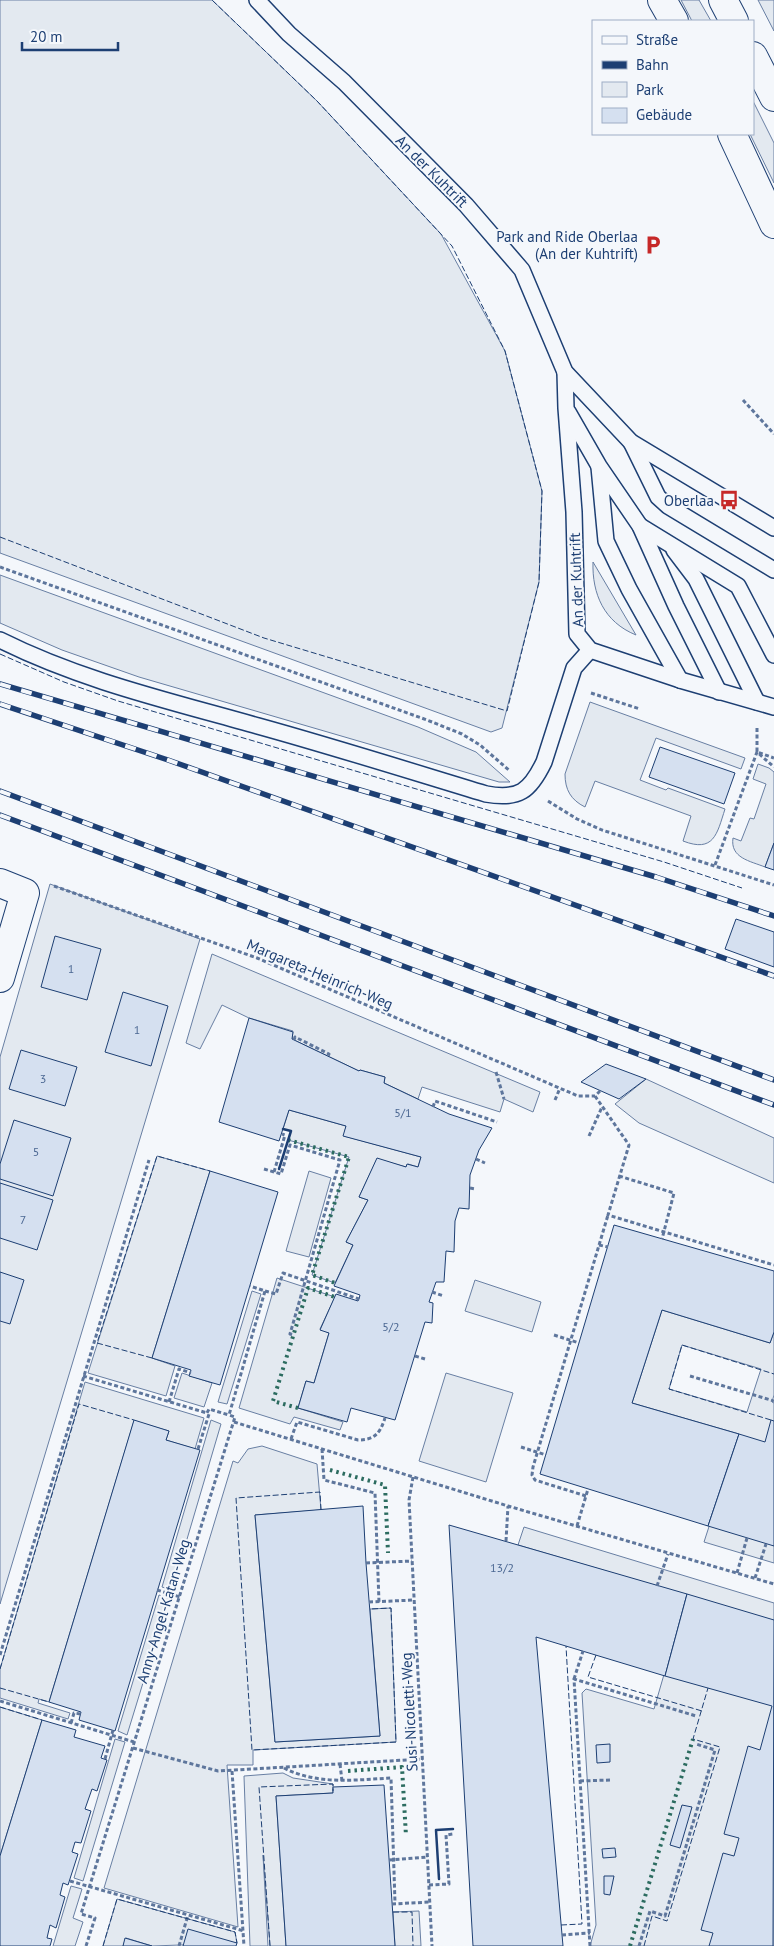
<svg xmlns="http://www.w3.org/2000/svg" width="774" height="1946" font-family="'PT Sans',sans-serif">
  <style>
    .green { fill: #e3e9f0; stroke: #687fa3; fill-rule: evenodd }
    .building { fill: #d5e0f0; stroke: #1d3f73 }
    .lines { fill: none; stroke-linecap: round; stroke-linejoin: round }
    .service-casing { stroke: #1d3f73; stroke-width: 18 }
    .minor-casing { stroke: #1d3f73; stroke-width: 30 }
    .secondary-casing { stroke: #1d3f73; stroke-width: 30 }
    .path { stroke: #5e769c; stroke-width: 3; stroke-dasharray: 4 2.5; stroke-linecap: butt }
    .service { stroke: #f4f7fb; stroke-width: 15 }
    .minor { stroke: #f4f7fb; stroke-width: 28 }
    .secondary { stroke: #f4f7fb; stroke-width: 28 }
    .rail-casing { stroke: #1d3f73; stroke-width: 5.5 }
    .rail { stroke: #f4f7fb; stroke-width: 4; stroke-dasharray: 11; stroke-linecap: butt }
    .hedge { stroke: #2c6c60; stroke-width: 4; stroke-dasharray: 2.5 4; stroke-linecap: butt }
    .fence { stroke: #1d3f73; stroke-width: 1; stroke-dasharray: 6 2.5; stroke-linecap: butt }
    .wall { stroke: #1d3f73; stroke-width: 2.5 }
    .labels { text-anchor: middle; dominant-baseline: central; stroke-width: 4; stroke-linejoin: round; paint-order: stroke }
    .number-label { font-size: 12px; fill: #4b6792 }
    .street-label { font-size: 15px; fill: #1d3f73; stroke: #f4f7fb }
    .poi-label { font-size: 15px; fill: #1d3f73; stroke: #f4f7fb; text-anchor: end }
  </style>
  <rect width="100%" height="100%" fill="#f4f7fb"/>
  <g class="green">
    <polygon points="0,0 212,0 317,101 441,234 505,351 542,491 539,582 502,728 491,732 0,553"/>
    <polygon points="681,0 699,0 711,21 692,21"/>
    <polygon points="758,0 774,0 774,31"/>
    <polygon points="753,101 774,143 774,183 750,134 753,134"/>
    <path d="M 593,562 L 636,635 C 604,622 592,594 593,562 Z"/>
    <polygon points="0,575 418,727 476,752 510,782 499,782 139,677 62,650 0,623"/>
    <path d="M 590,702 L 745,758 L 741,769 L 656,738 L 640,780 L 666,790 L 668,788 L 725,809 C 717,834 714,853 683,841 L 691,816 L 595,781 L 585,807 C 571,800 565,790 565,774 Z"/>
    <path d="M 758,764 L 769,768 L 774,772 L 774,843 L 765,867 C 750,861 730,858 733,838 L 741,841 L 750,818 L 754,819 L 766,784 L 753,779 Z"/>
    <polygon points="50,884 200,939 0,1604 0,1057"/>
    <polygon points="212,954 540,1092 533,1112 504,1099 500,1112 422,1087 418,1099 384,1083 385,1077 360,1070 359,1071 292,1039 293,1031 249,1018 222,1005 200,1049 186,1043"/>
    <polygon points="646,1079 774,1138 774,1183 639,1123 615,1104"/>
    <polygon points="289,1110 346,1126 344,1136 421,1157 418,1167 408,1164 406,1167 377,1159 359,1197 368,1200 346,1242 353,1245 335,1283 312,1275 349,1157 288,1140 291,1131 283,1129"/>
    <polygon points="157,1156 210,1171 152,1358 175,1366 166,1396 88,1373"/>
    <polygon points="309,1171 331,1178 309,1257 286,1251"/>
    <polygon points="277,1278 335,1297 320,1329 329,1333 314,1383 306,1381 298,1408 343,1422 340,1430 294,1417 290,1424 239,1408"/>
    <polygon points="475,1280 541,1302 532,1332 465,1311"/>
    <polygon points="252,1291 261,1294 227,1404 218,1402"/>
    <path d="M 662,1310 L 770,1343 L 774,1332 L 774,1395 L 772,1402 L 774,1403 L 774,1563 L 704,1542 L 739,1434 L 632,1403 ZM 682,1345 L 761,1369 L 747,1412 L 669,1389 Z"/>
    <polygon points="182,1373 212,1383 204,1407 174,1398"/>
    <polygon points="446,1373 513,1393 486,1482 419,1461"/>
    <polygon points="85,1382 204,1418 195,1449 166,1440 169,1431 134,1421 49,1702 39,1699 38,1703 70,1713 68,1719 0,1698 0,1669"/>
    <polygon points="211,1420 221,1424 172,1590 162,1587"/>
    <polygon points="262,1446 317,1464 321,1510 255,1515 275,1742 380,1736 370,1609 391,1608 396,1742 253,1750 253,1765 227,1765 238,1927 104,1888 233,1461 238,1463 248,1449"/>
    <polygon points="524,1527 774,1603 774,1946 590,1946 596,1925 582,1693 586,1689 654,1709 687,1595 518,1545"/>
    <polygon points="159,1595 169,1598 127,1735 118,1731"/>
    <polygon points="0,1707 42,1720 0,1856"/>
    <polygon points="115,1739 125,1742 83,1881 74,1878"/>
    <polygon points="283,1773 293,1778 333,1784 333,1793 276,1796 286,1946 270,1946 263,1855 268,1946 250,1946 244,1776"/>
    <polygon points="71,1886 82,1889 73,1918 83,1922 75,1946 53,1946"/>
    <polygon points="117,1899 235,1932 237,1943 152,1946 126,1938 123,1946 103,1946"/>
    <polygon points="419,1911 421,1946 395,1946 393,1912"/>
  </g>
  <g class="building">
    <polygon points="660,747 735,773 724,804 649,777"/>
    <polygon points="774,843 774,870 765,867"/>
    <polygon points="736,919 774,932 774,967 725,949"/>
    <polygon points="55,936 101,949 87,1000 41,987"/>
    <polygon points="123,992 168,1006 151,1066 105,1052"/>
    <polygon points="249,1018 293,1032 292,1039 359,1071 360,1070 385,1077 384,1083 449,1114 492,1128 479,1150 470,1175 469,1209 459,1208 455,1221 454,1252 446,1251 444,1282 436,1282 429,1302 433,1303 432,1323 425,1322 395,1420 351,1408 347,1422 298,1408 306,1381 314,1383 329,1333 320,1330 336,1294 358,1301 359,1299 360,1295 334,1286 353,1245 346,1242 368,1200 359,1197 377,1158 406,1167 407,1164 418,1167 421,1157 343,1136 346,1126 289,1110 279,1141 219,1122"/>
    <polygon points="21,1050 77,1067 65,1106 9,1089"/>
    <polygon points="606,1064 646,1079 619,1099 581,1082"/>
    <polygon points="14,1120 71,1138 53,1196 0,1179 0,1164"/>
    <polygon points="210,1171 278,1192 220,1385 189,1376 191,1370 152,1358"/>
    <polygon points="0,1183 53,1200 37,1250 0,1238"/>
    <polygon points="614,1225 774,1271 774,1332 770,1343 662,1310 632,1403 739,1434 708,1526 540,1474"/>
    <polygon points="0,1272 24,1280 10,1324 0,1321"/>
    <polygon points="134,1420 169,1431 166,1440 200,1450 115,1731 79,1720 81,1712 49,1702"/>
    <polygon points="771,1420 774,1421 774,1546 708,1526 739,1434 765,1442"/>
    <polygon points="363,1506 366,1563 380,1736 275,1742 255,1515"/>
    <polygon points="449,1525 687,1594 665,1676 536,1637 563,1946 473,1946"/>
    <polygon points="687,1594 774,1620 773,1946 709,1946 713,1933 701,1930 723,1853 734,1856 739,1838 724,1834 748,1746 760,1750 772,1706 665,1676"/>
    <polygon points="42,1720 76,1730 74,1737 105,1746 101,1758 107,1760 97,1791 92,1789 85,1809 91,1811 81,1843 75,1842 72,1852 78,1854 68,1885 63,1883 60,1895 65,1897 56,1928 50,1925 47,1938 52,1939 50,1946 0,1946 0,1856"/>
    <polygon points="610,1744 610,1762 597,1763 596,1745"/>
    <polygon points="384,1785 395,1946 286,1946 276,1796 333,1793 333,1787"/>
    <polygon points="682,1805 692,1807 680,1848 670,1845"/>
    <polygon points="615,1848 616,1857 603,1858 602,1849"/>
    <polygon points="604,1876 614,1876 610,1895 604,1894"/>
    <polygon points="188,1929 237,1943 236,1946 183,1946"/>
    <polygon points="125,1938 152,1946 123,1946"/>
  </g>
  <g class="lines">
    <defs>
      <g id="service">
        <polyline points="257,0 289,34 344,82 466,205 522,270 565,372 631,442 774,528"/>
        <polyline points="565,372 566,408 574,512 577,634 590,650 680,680 774,707"/>
        <polyline points="568,412 599,466 640,526 676,606 719,692"/>
        <polyline points="631,442 658,497 668,506 774,570"/>
        <polyline points="599,467 606,541 629,589 680,680"/>
        <polyline points="640,526 738,586 774,655"/>
        <polyline points="674,550 696,579 757,702"/>
        <path d="M 0,640 C 82,681 170,701 258,726 C 334,747 410,771 486,794 C 519,800 530,791 544,762 L 574,668 L 590,650"/>
      </g>
      <polyline id="minor" points="0,883 25,893 0,978"/>
      <g id="secondary">
        <polyline points="662,0 674,21"/>
        <polyline points="723,0 734,21"/>
        <polyline points="753,56 774,97"/>
        <polyline points="732,134 774,224"/>
      </g>
    </defs>
    <use href="#service" class="service-casing"/>
    <use href="#minor" class="minor-casing"/>
    <use href="#secondary" class="secondary-casing"/>
    <g class="path">
      <polyline points="743,400 774,434"/>
      <polyline points="0,567 427,720 462,734 480,745 510,771"/>
      <polyline points="591,693 640,709"/>
      <polyline points="757,728 757,752 774,758"/>
      <polyline points="548,801 577,819 602,830 774,885"/>
      <polyline points="715,865 757,752 774,767"/>
      <polyline points="54,886 257,958 578,1096 595,1096 600,1091"/>
      <polyline points="294,1040 295,1037 329,1054 328,1056"/>
      <polyline points="496,1072 504,1099"/>
      <polyline points="595,1096 629,1145 608,1215 774,1265"/>
      <polyline points="555,1100 560,1088"/>
      <polyline points="433,1107 435,1101 497,1122"/>
      <polyline points="589,1136 602,1107"/>
      <polyline points="476,1159 485,1163"/>
      <polyline points="264,1169 281,1174 290,1145 340,1160 290,1334 293,1335"/>
      <polyline points="274,1172 285,1135 282,1134"/>
      <polyline points="619,1176 674,1193 662,1239"/>
      <polyline points="470,1188 476,1189"/>
      <polyline points="599,1245 608,1247"/>
      <polyline points="265,1291 276,1294 283,1273 359,1299"/>
      <polyline points="432,1292 444,1296"/>
      <polyline points="554,1335 579,1343"/>
      <polyline points="415,1356 425,1359"/>
      <polyline points="83,1376 207,1413"/>
      <polyline points="690,1376 774,1401"/>
      <polyline points="169,1402 179,1369 191,1373"/>
      <polyline points="234,1422 508,1506 774,1584"/>
      <path d="M 291,1439 L 297,1422 L 358,1440 C 375,1440 380,1433 385,1418"/>
      <polyline points="521,1447 546,1455"/>
      <polyline points="198,1449 209,1414 207,1413 209,1409 229,1415"/>
      <polyline points="322,1449 324,1480 375,1493 379,1602"/>
      <polyline points="413,1477 409,1500 432,1946"/>
      <polyline points="586,1496 535,1480 532,1475 533,1467 608,1215"/>
      <polyline points="577,1526 588,1489"/>
      <polyline points="506,1541 508,1506"/>
      <polyline points="366,1563 412,1561"/>
      <polyline points="737,1573 747,1538"/>
      <polyline points="755,1578 766,1544"/>
      <polyline points="657,1586 668,1554"/>
      <polyline points="157,1590 180,1597"/>
      <polyline points="369,1602 414,1600"/>
      <polyline points="0,1655 149,1160"/>
      <polyline points="574,1679 583,1651"/>
      <polyline points="0,1701 134,1742"/>
      <polyline points="71,1723 74,1713 81,1714"/>
      <polyline points="133,1748 218,1771 423,1759"/>
      <polyline points="105,1759 113,1730"/>
      <polyline points="340,1764 342,1781"/>
      <path d="M 284,1768 C 317,1785 355,1780 391,1778 L 395,1903"/>
      <polyline points="232,1771 244,1946"/>
      <polyline points="580,1781 611,1780"/>
      <polyline points="389,1860 428,1857"/>
      <polyline points="70,1881 244,1931"/>
      <polyline points="429,1885 449,1884 446,1835 453,1834"/>
      <polyline points="392,1904 430,1902"/>
      <polyline points="562,1935 590,1933"/>
      <polyline points="86,1946 95,1918 81,1914 235,1417 229,1415 265,1291 250,1286"/>
      <polyline points="179,1946 188,1915"/>
      <polyline points="590,1946 574,1679 696,1716"/>
      <polyline points="639,1946 650,1911 665,1916 715,1750 696,1744"/>
    </g>
    <use href="#service" class="service"/>
    <use href="#minor" class="minor"/>
    <use href="#secondary" class="secondary"/>
    <defs>
      <g id="rail">
        <polyline points="0,684 656,877 774,916"/>
        <polyline points="0,704 168,760 774,976"/>
        <polyline points="0,791 774,1080"/>
        <polyline points="0,815 774,1105"/>
      </g>
    </defs>
    <use href="#rail" class="rail-casing"/>
    <use href="#rail" class="rail"/>
    <g class="hedge">
      <polyline points="288,1140 349,1157 312,1275 335,1283"/>
      <polyline points="298,1408 273,1401 308,1288 335,1297"/>
      <polyline points="330,1470 385,1485 388,1553"/>
      <polyline points="348,1771 402,1767 406,1836"/>
      <polyline points="630,1946 693,1739"/>
    </g>
    <g class="fence">
      <polyline points="0,537 264,638 507,711 539,582 542,491 505,351 452,246 317,101 212,0"/>
      <polyline points="0,654 64,682 118,701 664,862 742,888"/>
      <polyline points="152,1358 97,1343 157,1156 210,1171"/>
      <polyline points="771,1420 669,1389 682,1345 774,1374"/>
      <polyline points="321,1510 320,1492 236,1498 252,1750 396,1742 391,1608 370,1609"/>
      <polyline points="596,1655 588,1677 702,1711"/>
      <polyline points="0,1669 79,1404 134,1420"/>
      <polyline points="0,1688 49,1702"/>
      <polyline points="0,1707 42,1720"/>
      <polyline points="393,1912 412,1912 413,1946"/>
      <polyline points="561,1925 582,1924 566,1646"/>
      <polyline points="103,1946 117,1899 235,1932 237,1943"/>
      <polyline points="270,1946 259,1787 333,1784 333,1791"/>
      <polyline points="644,1946 652,1916 667,1921 720,1747 693,1739 708,1688"/>
    </g>
    <g class="wall">
      <polyline points="279,1169 291,1131 283,1129"/>
      <polyline points="439,1879 436,1830 453,1829"/>
    </g>
  </g>
  <defs>
    <symbol id="parking-bare" viewBox="-9 -9 18 18"><path d="M-3.5-5.5H1a3.5 3.5 0 0 1 0 7H-1V5.5H-3.5ZM-1-3.4V-.6H.8a1.4 1.4 0 0 0 0-2.8Z" fill="#c62828" stroke="#f4f7fb" stroke-width="2.5" paint-order="stroke"/></symbol>
    <symbol id="bus-bare" viewBox="-9 -9 18 18"><path d="M-5-6H5V4H4V6H2V4H-2V6H-4V4H-5ZM-3.5-4V0h7V-4ZM-3.5 1.2v1.5H-2V1.2ZM2 1.2v1.5H3.5V1.2Z" fill="#c62828" stroke="#f4f7fb" stroke-width="2.5" paint-order="stroke"/></symbol>
  </defs>
  <g fill-rule="evenodd">
    <use href="#parking-bare" x="639" y="231" width="28" height="28"/>
    <use href="#bus-bare" x="715" y="486" width="28" height="28"/>
  </g>
  <g class="labels">
    <g class="number-label">
      <text x="71" y="968">1</text>
      <text x="137" y="1029">1</text>
      <text x="43" y="1078">3</text>
      <text x="403" y="1112">5/1</text>
      <text x="36" y="1151">5</text>
      <text x="23" y="1219">7</text>
      <text x="391" y="1326">5/2</text>
      <text x="502" y="1567">13/2</text>
    </g>
    <g class="street-label">
      <text transform="translate(432 171) rotate(45)">An der Kuhtrift</text>
      <text transform="translate(576 580) rotate(-92)">An der Kuhtrift</text>
      <text transform="translate(320 974) rotate(23)">Margareta-Heinrich-Weg</text>
      <text transform="translate(163 1611) rotate(-73)">Anny-Angel-Katan-Weg</text>
      <text transform="translate(409 1712) rotate(-93)">Susi-Nicoletti-Weg</text>
    </g>
    <g class="poi-label">
      <text x="638" y="236">Park and Ride Oberlaa<tspan x="638" dy="17">(An der Kuhtrift)</tspan></text>
      <text x="714" y="500">Oberlaa</text>
    </g>
  </g>
  <rect x="592" y="20" width="162" height="115" fill="#f4f7fb" stroke="#9eadc5"/>
  <rect x="602" y="36" width="25" height="8" fill="#f4f7fb" stroke="#9eadc5"/>
  <text x="636" y="45" font-size="15" fill="#1d3f73">Straße</text>
  <rect x="602" y="61" width="25" height="8" fill="#1d3f73" stroke="#9eadc5"/>
  <text x="636" y="70" font-size="15" fill="#1d3f73">Bahn</text>
  <rect x="602" y="82" width="25" height="15" fill="#e3e9f0" stroke="#9eadc5"/>
  <text x="636" y="95" font-size="15" fill="#1d3f73">Park</text>
  <rect x="602" y="108" width="25" height="15" fill="#d5e0f0" stroke="#9eadc5"/>
  <text x="636" y="120" font-size="15" fill="#1d3f73">Gebäude</text>
  <path d="M22 42v8h96v-8" fill="none" stroke="#1d3f73" stroke-width="2.5"/>
  <text x="30" y="42" font-size="15" fill="#1d3f73" stroke="#f4f7fb" stroke-width="4" paint-order="stroke">20 m</text>
</svg>
